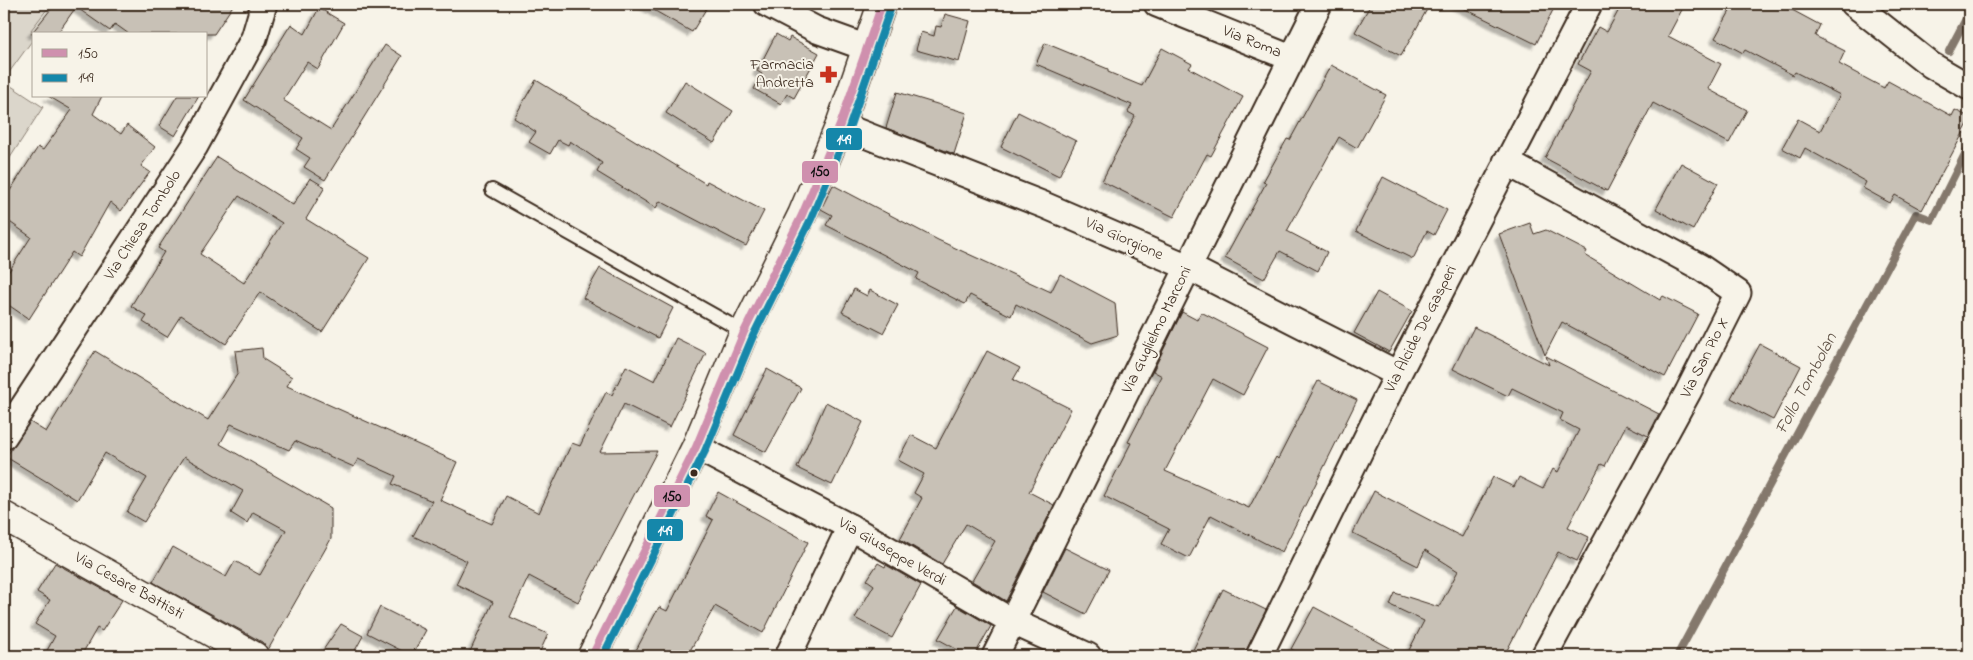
<svg xmlns="http://www.w3.org/2000/svg" width="1973" height="660" font-family="'Indie Flower',sans-serif">
  <style>
    .green { fill: #dbd6cb; stroke: #8b8074 }
    .lines { fill: none; stroke-linecap: round; stroke-linejoin: round }
    .stream { stroke: #84786c; stroke-width: 8 }
    .building { fill: #c8c1b6; stroke: #3b2a1e; fill-rule: evenodd; filter: url(#shadow) }
    .service-casing { stroke: #3b2a1e; stroke-width: 16 }
    .minor-casing { stroke: #3b2a1e; stroke-width: 29 }
    .tertiary-casing { stroke: #3b2a1e; stroke-width: 31 }
    .secondary-casing { stroke: #3b2a1e; stroke-width: 31 }
    .service { stroke: #f7f3e8; stroke-width: 12 }
    .minor { stroke: #f7f3e8; stroke-width: 25 }
    .tertiary { stroke: #f7f3e8; stroke-width: 28 }
    .secondary { stroke: #f7f3e8; stroke-width: 28 }
    .bus-1-casing { stroke: #f7f3e8; stroke-width: 11 }
    .bus-2-casing { stroke: #f7f3e8; stroke-width: 11 }
    .bus-1 { stroke: #cf90ae; stroke-width: 8 }
    .bus-2 { stroke: #1587aa; stroke-width: 8 }
    .bus-dot { fill: #3b2a1e; stroke: #f7f3e8; stroke-width: 2 }
    .labels { text-anchor: middle; dominant-baseline: central; stroke-width: 4; stroke-linejoin: round; paint-order: stroke }
    .street-label { font-size: 16px; fill: #3b2a1e; stroke: #f7f3e8 }
    .poi-label { font-size: 16px; fill: #3b2a1e; stroke: #f7f3e8; text-anchor: end }
    .water-label { font-size: 18px; font-style: italic; fill: #5f5145; stroke: #f7f3e8 }
    .line-badge { stroke: #f7f3e8; stroke-width: 2 }
    .badge-label { font-size: 14px; text-anchor: middle; font-weight: bold; fill: #fff }
    .pale-badge-label { font-size: 14px; text-anchor: middle; font-weight: bold; fill: #111 }
  </style>
  <defs>
    <filter id="shadow"><feDropShadow dx="-4.5" dy="4.5" stdDeviation="1" flood-color="#0004"/></filter>
  </defs>
  <rect width="100%" height="100%" fill="#f7f3e8"/>
  <filter id="ink" filterUnits="userSpaceOnUse"><feTurbulence type="fractalNoise" baseFrequency=".02" numOctaves="2"/><feDisplacementMap in="SourceGraphic" scale="10" xChannelSelector="R" yChannelSelector="G"/><feConvolveMatrix kernelMatrix="1 2 1 2 8 2 1 2 1" color-interpolation-filters="sRGB"/></filter>
  <g filter="url(#ink)">
    <polygon class="green" points="4,4 51,4 31,30 35,34 34,38 5,78 5,82 43,107 4,167"/>
    <g class="lines">
      <g class="stream">
        <polyline points="1949,51 1969,13"/>
        <polyline points="1677,656 1916,214 1932,220 1969,146"/>
      </g>
    </g>
    <g class="building">
      <polygon points="55,4 234,4 214,34 129,34 115,24 110,31 76,7 57,34 31,34"/>
      <polygon points="643,4 709,4 692,32"/>
      <polygon points="1371,4 1430,4 1401,56 1355,32"/>
      <polygon points="1455,4 1556,4 1536,44"/>
      <polygon points="1622,4 1685,4 1668,36 1721,64 1708,89 1747,110 1729,143 1653,103 1607,191 1545,158 1591,71 1578,64 1598,27 1607,32"/>
      <polygon points="1734,4 1781,4 1820,25 1815,36 1845,51 1839,64 1884,88 1888,81 1952,116 1955,110 1969,117 1969,122 1922,210 1895,195 1890,203 1863,188 1866,182 1805,148 1800,158 1782,148 1798,119 1820,131 1840,95 1795,72 1793,75 1745,50 1743,53 1715,38"/>
      <polygon points="319,8 344,23 318,69 307,62 283,100 331,130 385,45 402,56 325,180 304,167 310,158 296,149 303,138 244,100 291,24 305,34"/>
      <polygon points="945,14 970,21 959,62 916,50 921,32 934,36 936,26 941,27"/>
      <polygon points="776,34 788,41 790,37 819,53 794,98 787,94 781,104 754,89 762,74 757,71"/>
      <polygon points="1045,43 1108,69 1108,72 1142,86 1162,48 1192,64 1189,68 1243,97 1211,156 1207,154 1174,217 1102,181 1135,116 1128,112 1132,105 1036,64"/>
      <polygon points="1331,65 1386,95 1357,148 1339,137 1287,231 1327,252 1318,271 1280,251 1264,279 1225,258 1266,183 1263,182 1287,139 1290,140"/>
      <polygon points="536,80 706,184 707,181 764,211 746,246 660,201 656,208 597,172 602,163 570,141 568,145 558,140 550,154 529,142 536,132 514,118"/>
      <polygon points="685,81 733,111 714,143 666,113"/>
      <polygon points="897,92 967,113 954,154 886,128"/>
      <polygon points="48,96 102,96 93,114 121,134 127,125 155,147 141,166 150,172 121,211 110,202 79,257 72,252 29,319 4,302 4,279 31,237 4,218 4,200 38,147 43,150 72,110"/>
      <polygon points="177,96 199,96 175,136 159,126"/>
      <polygon points="1018,112 1076,141 1059,176 1001,147"/>
      <path d="M 217,157 L 293,205 L 310,178 L 325,187 L 306,219 L 369,258 L 322,332 L 260,292 L 226,344 L 181,315 L 167,337 L 143,322 L 147,316 L 131,306 L 164,252 L 158,248 ZM 239,196 L 282,223 L 244,283 L 200,254 Z"/>
      <polygon points="1681,163 1718,183 1693,230 1656,209"/>
      <polygon points="1383,177 1447,210 1434,235 1427,231 1413,259 1356,231"/>
      <polygon points="833,185 938,240 1051,292 1060,274 1115,303 1118,335 1092,343 1016,304 1011,316 970,295 965,304 916,279 919,273 826,225 832,215 821,209"/>
      <polygon points="1530,223 1534,234 1546,230 1587,251 1585,255 1660,300 1663,296 1698,314 1665,377 1562,322 1545,355 1499,234"/>
      <polygon points="600,268 673,308 658,338 583,298"/>
      <polygon points="854,289 867,296 870,290 898,305 883,333 842,312"/>
      <polygon points="1377,292 1412,311 1389,352 1354,333"/>
      <polygon points="1182,312 1197,320 1201,312 1268,347 1243,395 1213,379 1165,471 1249,508 1276,457 1278,459 1318,381 1357,400 1282,552 1211,515 1189,558 1161,544 1169,529 1104,496 1131,443 1128,442 1162,376 1153,371"/>
      <polygon points="1474,327 1549,365 1546,356 1659,414 1648,436 1626,425 1605,466 1601,464 1568,527 1589,537 1577,561 1558,552 1504,656 1406,656 1424,621 1390,605 1395,593 1439,607 1458,571 1425,550 1418,566 1353,533 1374,491 1462,537 1493,477 1514,487 1519,477 1543,489 1553,469 1558,472 1579,430 1560,420 1563,413 1512,388 1508,396 1453,369"/>
      <polygon points="676,338 706,353 670,427 624,404 600,452 657,451 578,602 529,576 510,617 548,634 538,656 468,656 493,602 456,584 467,561 413,536 432,501 392,484 396,476 358,459 354,467 295,441 289,450 231,424 220,444 331,508 331,539 268,650 262,642 153,582 173,547 226,577 235,561 260,575 286,530 253,512 247,523 231,513 243,491 184,457 144,522 127,512 147,478 105,453 77,500 6,457 30,422 46,432 95,351 208,420 238,373 235,351 262,348 263,359 292,377 287,386 457,462 440,500 492,524 506,496 539,513 572,443 580,446 606,392 612,395 626,366 655,381"/>
      <polygon points="1760,344 1801,366 1773,420 1731,398"/>
      <polygon points="987,351 1020,368 1013,380 1071,409 1029,492 1054,505 1006,601 972,581 995,541 966,524 942,564 900,539 922,498 914,493 924,474 898,460 911,435 936,448"/>
      <polygon points="767,369 801,388 766,452 734,435"/>
      <polygon points="826,402 863,422 832,485 797,468"/>
      <polygon points="718,492 808,542 763,633 715,606 687,656 633,656 659,607 667,611 713,520 706,516"/>
      <polygon points="1065,548 1109,570 1086,614 1043,592"/>
      <polygon points="55,563 122,600 102,631 97,628 81,656 44,656 55,636 35,624 50,600 37,592"/>
      <polygon points="878,563 885,567 886,565 921,585 892,638 855,618 874,585 867,580"/>
      <polygon points="1223,589 1266,610 1246,651 1243,656 1190,656"/>
      <polygon points="957,606 991,626 974,656 969,656 938,639"/>
      <polygon points="380,607 426,630 412,656 367,633"/>
      <polygon points="1314,607 1405,656 1305,656 1291,649"/>
      <polygon points="341,624 363,636 352,656 319,656"/>
    </g>
    <g class="lines">
      <defs>
        <polyline id="service" points="492,190 744,332"/>
        <g id="minor">
          <polyline points="767,4 817,30 867,48"/>
          <polyline points="1157,4 1291,58"/>
          <polyline points="1854,4 1931,65 1969,87"/>
          <polyline points="840,125 1044,205 1188,267 1398,374"/>
          <polyline points="1506,162 1700,267 1738,293 1688,392 1544,656"/>
          <polyline points="4,436 195,146 254,38 264,4"/>
          <polyline points="696,447 850,527 1013,622 1088,656"/>
          <polyline points="788,656 850,527"/>
          <polyline points="995,656 1319,4"/>
          <polyline points="1259,656 1398,374 1589,4"/>
        </g>
        <polyline id="tertiary" points="4,516 254,656"/>
        <polyline id="secondary" points="592,656 696,447 744,332 802,215 840,125 882,4"/>
      </defs>
      <use href="#service" class="service-casing"/>
      <use href="#minor" class="minor-casing"/>
      <use href="#tertiary" class="tertiary-casing"/>
      <use href="#secondary" class="secondary-casing"/>
      <use href="#service" class="service"/>
      <use href="#minor" class="minor"/>
      <use href="#tertiary" class="tertiary"/>
      <use href="#secondary" class="secondary"/>
      <defs>
        <polyline id="bus-1" points="592,656 696,447 744,332 802,215 840,125 882,4"/>
        <polyline id="bus-2" points="603,656 705,451 753,336 811,219 849,128 891,7"/>
      </defs>
      <use href="#bus-1" class="bus-1-casing"/>
      <use href="#bus-2" class="bus-2-casing"/>
      <use href="#bus-1" class="bus-1"/>
      <use href="#bus-2" class="bus-2"/>
    </g>
  </g>
  <defs>
    <symbol id="pharmacy-bare" viewBox="-9 -9 18 18"><path d="M-2-6h4v4h4v4h-4v4h-4v-4h-4v-4h4Z" fill="#c8321e" stroke="#f7f3e8" stroke-width="2.5" paint-order="stroke"/></symbol>
  </defs>
  <g fill-rule="evenodd">
    <use href="#pharmacy-bare" x="816" y="62" width="25" height="25"/>
  </g>
  <circle class="bus-dot" cx="694" cy="473" r="4.5"/>
  <g class="labels">
    <g class="street-label">
      <text transform="translate(1252 42) rotate(22)">Via Roma</text>
      <text transform="translate(143 225) rotate(-57)">Via Chiesa Tombolo</text>
      <text transform="translate(1124 239) rotate(24)">Via Giorgione</text>
      <text transform="translate(1421 329) rotate(-63)">Via Alcide De Gasperi</text>
      <text transform="translate(1157 330) rotate(-64)">Via Guglielmo Marconi</text>
      <text transform="translate(1705 358) rotate(-63)">Via San Pio X</text>
      <text transform="translate(892 552) rotate(30)">Via Giuseppe Verdi</text>
      <text transform="translate(129 586) rotate(29)">Via Cesare Battisti</text>
    </g>
    <g class="poi-label">
      <text x="814" y="65">Farmacia<tspan x="814" dy="18">Andretta</tspan></text>
    </g>
    <g class="water-label">
      <text transform="translate(1807 384) rotate(-62)">Follo Tombolan</text>
    </g>
  </g>
  <g class="line-badge">
    <rect x="825" y="127" width="38" height="24" rx="5" fill="#1587aa"/>
    <rect x="801" y="160" width="38" height="24" rx="5" fill="#cf90ae"/>
    <rect x="653" y="484" width="38" height="24" rx="5" fill="#cf90ae"/>
    <rect x="646" y="518" width="38" height="24" rx="5" fill="#1587aa"/>
  </g>
  <g class="badge-label">
    <text x="844" y="144">149</text>
    <text x="665" y="535">149</text>
  </g>
  <g class="pale-badge-label">
    <text x="820" y="176">150</text>
    <text x="672" y="501">150</text>
  </g>
  <rect width="1973" height="660" fill="none" stroke="#f7f3e8" stroke-width="20"/>
  <rect x="10" y="10" width="1953" height="640" fill="none" stroke="#3b2a1e" stroke-width="2" filter="url(#ink)"/>
  <rect x="32" y="32" width="175" height="65" fill="#f7f3e8" stroke="#aca397"/>
  <rect x="42" y="49" width="25" height="8" fill="#cf90ae" stroke="#aca397"/>
  <text x="78" y="58" font-size="15" fill="#3b2a1e">150</text>
  <rect x="42" y="74" width="25" height="8" fill="#1587aa" stroke="#aca397"/>
  <text x="78" y="82" font-size="15" fill="#3b2a1e">149</text>
</svg>
